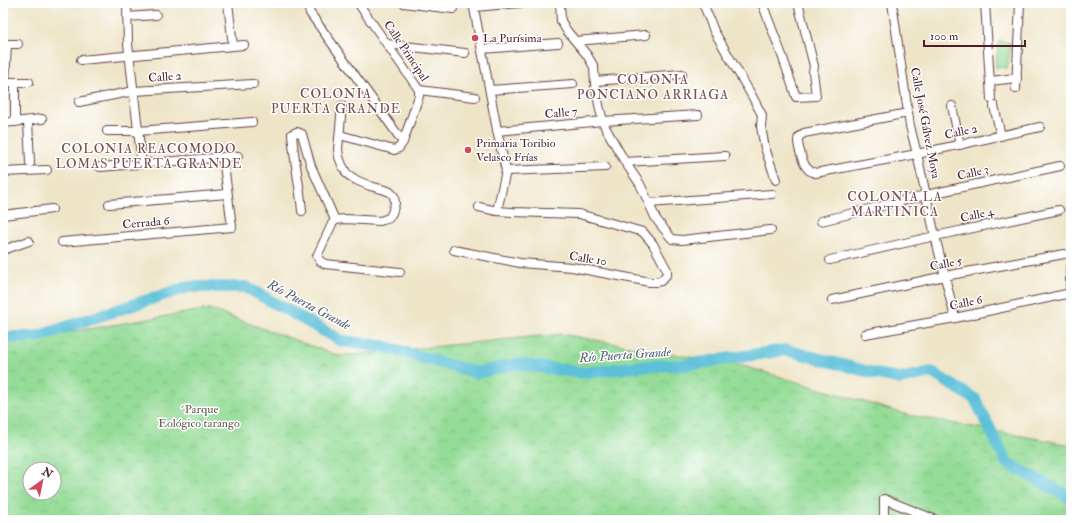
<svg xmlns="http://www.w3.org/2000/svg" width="1074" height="523" font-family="'IM FELL Double Pica',serif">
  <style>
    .grass { fill: #94dc97; stroke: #6f7e61 }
    .park { fill: url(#park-crowns); stroke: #6f7e61; fill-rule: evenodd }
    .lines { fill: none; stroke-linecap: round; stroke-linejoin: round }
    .river { stroke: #5bc0d9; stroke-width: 12 }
    .minor-casing { stroke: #633d43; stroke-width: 10 }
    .major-casing { stroke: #633d43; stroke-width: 12 }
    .minor { stroke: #fff; stroke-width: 8 }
    .major { stroke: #fff; stroke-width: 10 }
    .poi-dot { fill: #d1495b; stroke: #fff; stroke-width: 1.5 }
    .labels { text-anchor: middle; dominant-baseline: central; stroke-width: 3; stroke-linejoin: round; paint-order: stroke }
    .poi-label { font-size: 12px; fill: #4a1f2b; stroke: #fff; text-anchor: start }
    .street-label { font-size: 12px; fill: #4a1f2b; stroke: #fff }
    .park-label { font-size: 12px; fill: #60584b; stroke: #fff }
    .neighbourhood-label { font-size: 13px; letter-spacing: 1px; fill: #794e4e; stroke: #fff }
    .water-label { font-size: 13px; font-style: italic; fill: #515f71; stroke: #fff }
  </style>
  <defs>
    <pattern id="park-crowns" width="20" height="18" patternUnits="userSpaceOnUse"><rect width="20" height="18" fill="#94dc97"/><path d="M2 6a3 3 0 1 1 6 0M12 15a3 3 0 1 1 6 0" fill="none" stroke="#81bc82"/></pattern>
  </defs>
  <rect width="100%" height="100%" fill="#fff"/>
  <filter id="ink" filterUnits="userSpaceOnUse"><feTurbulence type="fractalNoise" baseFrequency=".025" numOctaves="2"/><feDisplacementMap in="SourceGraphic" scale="8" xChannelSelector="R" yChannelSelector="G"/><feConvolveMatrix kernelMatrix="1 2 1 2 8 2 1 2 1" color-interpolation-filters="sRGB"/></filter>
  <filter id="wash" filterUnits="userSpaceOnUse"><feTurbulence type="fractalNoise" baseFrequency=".012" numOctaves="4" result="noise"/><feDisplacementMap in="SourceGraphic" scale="16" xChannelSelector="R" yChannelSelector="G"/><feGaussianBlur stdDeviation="0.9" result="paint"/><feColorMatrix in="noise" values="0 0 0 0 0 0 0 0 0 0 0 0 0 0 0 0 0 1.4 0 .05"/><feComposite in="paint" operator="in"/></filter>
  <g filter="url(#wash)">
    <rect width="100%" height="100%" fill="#eee5c8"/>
    <polygon class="grass" points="999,41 1011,43 1007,68 995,67"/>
    <path class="park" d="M 209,309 L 339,356 L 561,334 L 747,367 L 908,415 L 1071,445 L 1071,520 L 3,520 L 3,343 ZM 30,469 L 54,469 L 54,493 L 30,493 Z"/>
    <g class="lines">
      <polyline class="river" points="3,337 36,337 187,287 246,287 342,341 386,347 477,373 516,364 584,373 641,366 685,365 786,350 873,373 900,379 931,372 975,399 1007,463 1071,498"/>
    </g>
  </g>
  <g filter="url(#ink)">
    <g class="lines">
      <defs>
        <g id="minor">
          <polyline points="127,3 128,44 142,164"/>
          <polyline points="228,3 233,46"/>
          <polyline points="307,3 310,13 403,142"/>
          <polyline points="403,3 453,9"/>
          <polyline points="473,3 498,135 506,171 497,211"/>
          <polyline points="560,3 561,21 567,31 587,55 594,67 595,84 600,110 605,127 625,162 640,184 656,219 672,239 682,240 771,230"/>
          <polyline points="703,3 714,31 752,96 762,115 761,127 765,148 776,180"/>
          <polyline points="762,3 783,58 796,97 816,96 813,72 814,66 798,3"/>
          <polyline points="892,3 910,126 917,154 935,236 955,318"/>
          <polyline points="985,3 991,99"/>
          <polyline points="474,7 520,3"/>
          <polyline points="127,17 156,15"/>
          <polyline points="576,41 646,35"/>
          <polyline points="3,44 18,44"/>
          <polyline points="387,44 465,53"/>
          <polyline points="482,49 558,43"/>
          <polyline points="81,60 244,45"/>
          <polyline points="595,81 682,74"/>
          <polyline points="990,81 1017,78"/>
          <polyline points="5,82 7,44"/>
          <polyline points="9,82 29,82"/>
          <polyline points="15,82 15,122"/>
          <polyline points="1016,89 1020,3"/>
          <polyline points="419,90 475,97"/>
          <polyline points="490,90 573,84"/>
          <polyline points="79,102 134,91 253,84"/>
          <polyline points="952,106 960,145"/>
          <polyline points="994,106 1001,136"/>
          <path d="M 908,113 L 804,133 C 801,135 798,137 798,140 C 798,147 803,164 807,168 C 809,171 812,172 815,173 L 917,154 L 1040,127"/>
          <polyline points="28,121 30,163"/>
          <polyline points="3,123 42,119"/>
          <polyline points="107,131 138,131 252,122"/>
          <polyline points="497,131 603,121 698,115"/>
          <polyline points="340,135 394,150 399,148 403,142 419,96 419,90 358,3"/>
          <polyline points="625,162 725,156"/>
          <polyline points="100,167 238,156"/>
          <polyline points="506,171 605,167"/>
          <polyline points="3,172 47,170"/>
          <polyline points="649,203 772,194"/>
          <polyline points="109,204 227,194"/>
          <path d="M 302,211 C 300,186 294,160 292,134 L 297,132 L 302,134 L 311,166 L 335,220 L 332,224 L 317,256 L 320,261 L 325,264 L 400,272"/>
          <polyline points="3,215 52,209"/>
          <polyline points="335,220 345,219 380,221 389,218 392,213 395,203 394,196 390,192 385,190 370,186 356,180 347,174 342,165 339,157 338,149 342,106"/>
          <polyline points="821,221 926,195 1060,166"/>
          <polyline points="62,242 232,227 223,157"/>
          <polyline points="3,250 29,241"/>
          <polyline points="454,250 520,263 572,267 650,282 656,282 661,281 667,274 667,270 653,244 643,232 579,214 512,212 497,211 479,207"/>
          <polyline points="830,260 935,236 1059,210"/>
          <polyline points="832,300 945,276 1064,254"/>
          <polyline points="865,334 955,318 1071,293"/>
          <polyline points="884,520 884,499 936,520"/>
        </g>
        <polyline id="major" points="1071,268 1071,287"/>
      </defs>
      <use href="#minor" class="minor-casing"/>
      <use href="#major" class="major-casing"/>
      <use href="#minor" class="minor"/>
      <use href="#major" class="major"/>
    </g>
  </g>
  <g class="poi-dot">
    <circle cx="475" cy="38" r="4"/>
    <circle cx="468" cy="150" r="4"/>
  </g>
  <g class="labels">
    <g class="poi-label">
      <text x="483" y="38">La Purísima</text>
      <text x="476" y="143">Primaria Toribio<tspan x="476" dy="14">Velasco Frías</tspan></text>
    </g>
    <g class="street-label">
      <text transform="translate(406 51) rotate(56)">Calle Principal</text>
      <text transform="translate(165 77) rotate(-4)">Calle 2</text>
      <text transform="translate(561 113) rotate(-5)">Calle 7</text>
      <text transform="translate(925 123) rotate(79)">Calle José Gálvez Moya</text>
      <text transform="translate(961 132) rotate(-12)">Calle 2</text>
      <text transform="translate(973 173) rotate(-13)">Calle 3</text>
      <text transform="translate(977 215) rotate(-12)">Calle 4</text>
      <text transform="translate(146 223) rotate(-5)">Cerrada 6</text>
      <text transform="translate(588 259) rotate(9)">Calle 10</text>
      <text transform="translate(946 264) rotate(-11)">Calle 5</text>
      <text transform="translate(966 303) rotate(-12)">Calle 6</text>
    </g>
    <g class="park-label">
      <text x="199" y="409">´Parque<tspan x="199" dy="14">Eológico tarango</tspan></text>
    </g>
    <g class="neighbourhood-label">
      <text x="653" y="80">COLONIA<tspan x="653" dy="15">PONCIANO ARRIAGA</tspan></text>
      <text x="336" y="94">COLONIA<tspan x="336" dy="15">PUERTA GRANDE</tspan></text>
      <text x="149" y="149">COLONIA REACOMODO<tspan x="149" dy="15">LOMAS PUERTA GRANDE</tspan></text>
      <text x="895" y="197">COLONIA LA<tspan x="895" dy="15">MARTINICA</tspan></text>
    </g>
    <g class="water-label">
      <text transform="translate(309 305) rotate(28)">Río Puerta Grande</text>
      <text transform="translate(625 355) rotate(-4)">Río Puerta Grande</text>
    </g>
  </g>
  <rect width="1074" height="523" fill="none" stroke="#fff" stroke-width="16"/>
  <g transform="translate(42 481) rotate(33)"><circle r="19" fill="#ffffff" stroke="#b7a5aa"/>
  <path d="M0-3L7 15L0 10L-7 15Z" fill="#d1495b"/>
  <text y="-6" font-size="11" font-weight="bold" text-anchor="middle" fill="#4a1f2b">N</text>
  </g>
  <path d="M924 40v6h101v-6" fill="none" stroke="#4a1f2b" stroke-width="2"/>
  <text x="930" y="40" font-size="12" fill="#4a1f2b" stroke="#ffffff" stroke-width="3" paint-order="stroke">100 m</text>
</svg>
